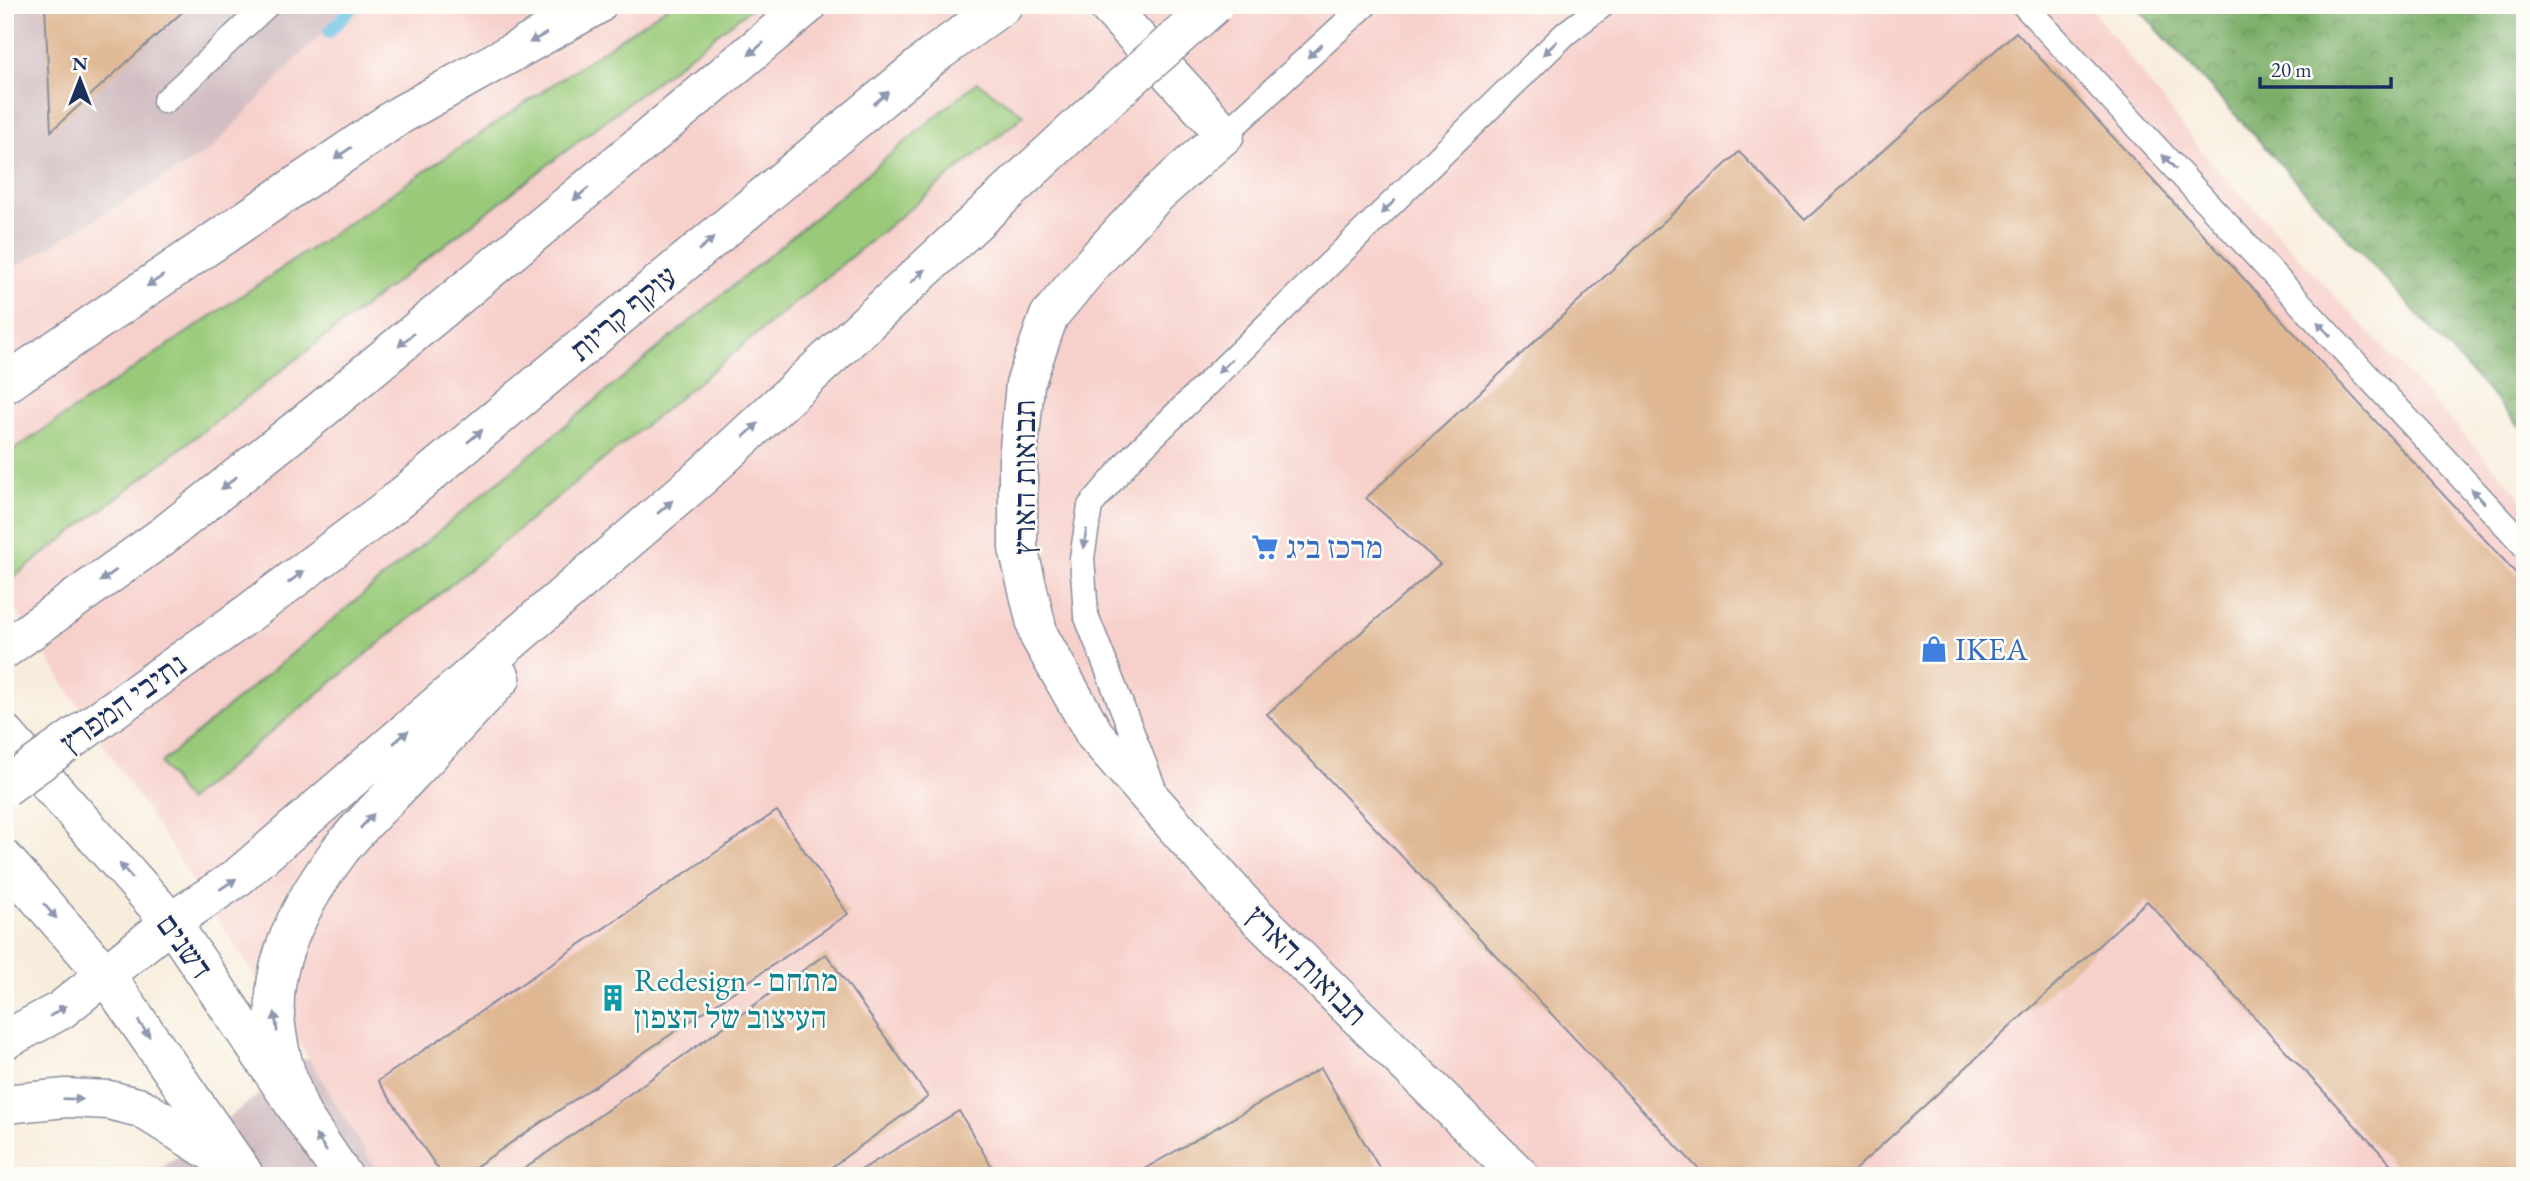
<svg xmlns="http://www.w3.org/2000/svg" width="2530" height="1181" font-family="'EB Garamond','Frank Ruhl Libre',serif">
  <style>
    .built { fill: #f7d0cb }
    .industrial { fill: #d2bec2 }
    .grass { fill: #9aca79; stroke: #5a7c6c; stroke-width: 2 }
    .forest { fill: url(#forest-crowns); stroke: #4b6e64; stroke-width: 2 }
    .lines { fill: none; stroke-linecap: round; stroke-linejoin: round }
    .stream { stroke: #67c2e5; stroke-width: 12 }
    .building { fill: #dfb793 }
    .service-casing { stroke: #8a8e9d; stroke-width: 27 }
    .minor-casing { stroke: #8a8e9d; stroke-width: 41 }
    .primary-casing { stroke: #8a8e9d; stroke-width: 41 }
    .motorway-casing { stroke: #8a8e9d; stroke-width: 41 }
    .path { stroke: #8a8e9d; stroke-width: 4.5; stroke-dasharray: 2 5; stroke-linecap: butt }
    .service { stroke: #fff; stroke-width: 24 }
    .minor { stroke: #fff; stroke-width: 38 }
    .primary { stroke: #fff; stroke-width: 38 }
    .motorway { stroke: #fff; stroke-width: 38 }
    .motorway-bridge-casing { stroke: #8a8e9d; stroke-width: 41; stroke-linecap: butt }
    .motorway-bridge { stroke: #fff; stroke-width: 38 }
    .oneway { fill: #8d97ae }
    .labels { text-anchor: middle; dominant-baseline: central; stroke-width: 5; stroke-linejoin: round; paint-order: stroke }
    .street-label { font-size: 32px; fill: #1b2f5e; stroke: #fdfcf7 }
    .shop-label { font-size: 32px; fill: #366cbe; stroke: #fdfcf7; text-anchor: start }
    .culture-label { font-size: 32px; fill: #0d838f; stroke: #fdfcf7; text-anchor: start }
  </style>
  <defs>
    <pattern id="forest-crowns" width="20" height="18" patternUnits="userSpaceOnUse" patternTransform="scale(1.75)"><rect width="20" height="18" fill="#7bae69"/><path d="M2 6a3 3 0 1 1 6 0M12 15a3 3 0 1 1 6 0" fill="none" stroke="#648e5a"/></pattern>
  </defs>
  <rect width="100%" height="100%" fill="#fdfcf7"/>
  <filter id="ink" filterUnits="userSpaceOnUse"><feTurbulence type="fractalNoise" baseFrequency=".0143" numOctaves="2"/><feDisplacementMap in="SourceGraphic" scale="14" xChannelSelector="R" yChannelSelector="G"/><feConvolveMatrix kernelMatrix="1 2 1 2 8 2 1 2 1" color-interpolation-filters="sRGB"/></filter>
  <filter id="wash" filterUnits="userSpaceOnUse"><feTurbulence type="fractalNoise" baseFrequency=".00686" numOctaves="4" result="noise"/><feDisplacementMap in="SourceGraphic" scale="28" xChannelSelector="R" yChannelSelector="G"/><feGaussianBlur stdDeviation="1.57" result="paint"/><feColorMatrix in="noise" values="0 0 0 0 0 0 0 0 0 0 0 0 0 0 0 0 0 1.4 0 .05"/><feComposite in="paint" operator="in"/></filter>
  <g filter="url(#wash)">
    <rect width="100%" height="100%" fill="#f8eddc"/>
    <polygon class="built" points="5,5 2088,5 2208,159 2525,501 2525,1176 380,1176 308,1057 5,593"/>
    <g class="industrial">
      <polygon points="5,5 348,5 209,151 5,273"/>
      <polygon points="308,1057 380,1176 150,1176 169,1163"/>
    </g>
    <g class="grass">
      <polygon points="670,5 755,5 5,584 5,456"/>
      <polygon points="977,82 1024,115 187,801 161,763"/>
    </g>
    <polygon class="forest" points="2135,5 2525,5 2525,432"/>
    <g class="lines">
      <polyline class="stream" points="329,32 355,5"/>
    </g>
    <g id="blocks">
      <g class="building">
        <polygon points="45,5 190,5 51,131"/>
        <polygon points="2016,32 2525,583 2525,1176 2402,1176 2147,901 1848,1176 1705,1176 1267,714 1440,564 1366,498 1739,152 1805,220"/>
        <polygon points="777,811 848,914 462,1176 443,1176 378,1081"/>
        <polygon points="826,954 928,1097 819,1176 527,1176 523,1170"/>
        <polygon points="1321,1068 1384,1176 1132,1176"/>
        <polygon points="959,1111 997,1176 851,1176"/>
      </g>
    </g>
  </g>
  <g filter="url(#ink)">
    <use href="#blocks" fill-opacity="0" stroke="#8a8e9d" stroke-width="2"/>
    <g class="lines">
      <defs>
        <g id="service">
          <polyline points="2024,5 2525,546"/>
          <polyline points="165,101 267,5"/>
          <polyline points="1225,134 1365,5"/>
          <polyline points="1154,789 1086,615 1082,558 1090,506 1131,458 1566,33 1603,5"/>
        </g>
        <polyline id="minor" points="1107,5 1225,134 1155,196 1094,262 1049,316 1025,384 1018,459 1018,548 1039,636 1095,735 1241,901 1520,1176"/>
        <g id="primary">
          <polyline points="5,734 171,922 343,1176"/>
          <polyline points="5,860 105,974 243,1173"/>
        </g>
        <g id="motorway">
          <polyline points="5,384 400,115 597,5"/>
          <polyline points="242,618 392,505 934,55 1003,5"/>
          <polyline points="5,649 163,536 319,412 808,5"/>
          <polyline points="5,1040 61,1010 171,922 238,877 701,477 1110,97"/>
          <polyline points="5,1104 66,1098 109,1100 141,1108 241,1170"/>
          <path d="M 300,1111 C 287,1079 277,1049 275,1014 C 271,956 307,894 341,849 C 362,823 387,800 410,775 C 440,743 471,711 501,678"/>
        </g>
      </defs>
      <use href="#service" class="service-casing"/>
      <use href="#minor" class="minor-casing"/>
      <use href="#primary" class="primary-casing"/>
      <use href="#motorway" class="motorway-casing"/>
      <polyline class="path" points="2514,162 2525,161"/>
      <use href="#service" class="service"/>
      <use href="#minor" class="minor"/>
      <use href="#primary" class="primary"/>
      <use href="#motorway" class="motorway"/>
      <defs>
        <g id="motorway-bridge">
          <polyline points="1110,97 1214,5"/>
          <polyline points="5,787 242,618"/>
        </g>
      </defs>
      <use href="#motorway-bridge" class="motorway-bridge-casing"/>
      <use href="#motorway-bridge" class="motorway-bridge"/>
    </g>
    <defs><path id="oneway-solid" d="M-6-.8H1V-3.2L6.5 0L1 3.2V.8H-6Z" transform="scale(1.75)"/></defs>
    <g class="oneway">
      <use href="#oneway-solid" transform="translate(538 38) rotate(151)"/>
      <use href="#oneway-solid" transform="translate(1550 48) rotate(136)"/>
      <use href="#oneway-solid" transform="translate(756 49) rotate(140)"/>
      <use href="#oneway-solid" transform="translate(1315 51) rotate(138)"/>
      <use href="#oneway-solid" transform="translate(881 98) rotate(-40)"/>
      <use href="#oneway-solid" transform="translate(343 153) rotate(146)"/>
      <use href="#oneway-solid" transform="translate(2169 162) rotate(-133)"/>
      <use href="#oneway-solid" transform="translate(581 194) rotate(140)"/>
      <use href="#oneway-solid" transform="translate(1388 207) rotate(136)"/>
      <use href="#oneway-solid" transform="translate(706 244) rotate(-40)"/>
      <use href="#oneway-solid" transform="translate(918 276) rotate(-43)"/>
      <use href="#oneway-solid" transform="translate(155 281) rotate(146)"/>
      <use href="#oneway-solid" transform="translate(2324 329) rotate(-133)"/>
      <use href="#oneway-solid" transform="translate(406 340) rotate(140)"/>
      <use href="#oneway-solid" transform="translate(1225 366) rotate(136)"/>
      <use href="#oneway-solid" transform="translate(751 430) rotate(-43)"/>
      <use href="#oneway-solid" transform="translate(475 436) rotate(-40)"/>
      <use href="#oneway-solid" transform="translate(229 483) rotate(141)"/>
      <use href="#oneway-solid" transform="translate(2478 496) rotate(-133)"/>
      <use href="#oneway-solid" transform="translate(665 507) rotate(-41)"/>
      <use href="#oneway-solid" transform="translate(1085 539) rotate(99)"/>
      <use href="#oneway-solid" transform="translate(108 576) rotate(145)"/>
      <use href="#oneway-solid" transform="translate(296 577) rotate(-37)"/>
      <use href="#oneway-solid" transform="translate(401 737) rotate(-41)"/>
      <use href="#oneway-solid" transform="translate(367 821) rotate(-47)"/>
      <use href="#oneway-solid" transform="translate(126 871) rotate(-131)"/>
      <use href="#oneway-solid" transform="translate(228 884) rotate(-34)"/>
      <use href="#oneway-solid" transform="translate(50 911) rotate(49)"/>
      <use href="#oneway-solid" transform="translate(58 1011) rotate(-32)"/>
      <use href="#oneway-solid" transform="translate(276 1022) rotate(-97)"/>
      <use href="#oneway-solid" transform="translate(144 1029) rotate(55)"/>
      <use href="#oneway-solid" transform="translate(73 1099) rotate(2)"/>
      <use href="#oneway-solid" transform="translate(321 1143) rotate(-124)"/>
    </g>
  </g>
  <defs>
    <symbol id="supermarket-bare" viewBox="-9 -9 18 18"><path d="M-6-5.5h2.5l.6 2H6L4.5 2H-2.5L-4.4-4H-6ZM-1.5 3.2a1.3 1.3 0 1 0 .1 0ZM3 3.2a1.3 1.3 0 1 0 .1 0Z" fill="#3f7fe0" stroke="#fdfcf7" stroke-width="2.5" paint-order="stroke"/></symbol>
    <symbol id="shop-bare" viewBox="-9 -9 18 18"><path d="M-5-2.5h2.3a2.7 3.5 0 0 1 5.4 0H5L5.5 6h-11ZM-1.5-2.5h3a1.5 2.3 0 0 0-3 0Z" fill="#3f7fe0" stroke="#fdfcf7" stroke-width="2.5" paint-order="stroke"/></symbol>
    <symbol id="building-bare" viewBox="-9 -9 18 18"><path d="M-4-6H4V6H1V3H-1V6H-4ZM-2.5-4.3h1.7v1.8h-1.7ZM.8-4.3h1.7v1.8H.8ZM-2.5-1h1.7V.8h-1.7ZM.8-1h1.7V.8H.8Z" fill="#0f9aa8" stroke="#fdfcf7" stroke-width="2.5" paint-order="stroke"/></symbol>
  </defs>
  <g fill-rule="evenodd">
    <use href="#supermarket-bare" x="1246" y="528" width="38" height="38"/>
    <use href="#shop-bare" x="1915" y="630" width="38" height="38"/>
    <use href="#building-bare" x="594" y="979" width="38" height="38"/>
  </g>
  <g class="labels">
    <g class="street-label">
      <text transform="translate(623 313) rotate(-40)">עוקף קריות</text>
      <text transform="translate(1024 477) rotate(-90)">תבואות הארץ</text>
      <text transform="translate(123 703) rotate(-36)">נתיבי המפרץ</text>
      <text transform="translate(185 946) rotate(54)">דשנים</text>
      <text transform="translate(1307 965) rotate(45)">תבואות הארץ</text>
    </g>
    <g class="shop-label">
      <text x="1286" y="547">מרכז ביג</text>
      <text x="1955" y="649">IKEA</text>
    </g>
    <g class="culture-label">
      <text x="634" y="980">Redesign - מתחם<tspan x="634" dy="37">העיצוב של הצפון</tspan></text>
    </g>
  </g>
  <rect width="2530" height="1181" fill="none" stroke="#fdfcf7" stroke-width="28"/>
  <g transform="translate(80 80)" stroke="#fdfcf7" stroke-width="5" paint-order="stroke">
  <path d="M0-5L12 26L0 18L-12 26Z" fill="#1b2f5e"/>
  <text y="-10" font-size="19" font-weight="bold" text-anchor="middle" fill="#1b2f5e">N</text>
  </g>
  <path d="M2260 77v10h131v-10" fill="none" stroke="#1b2f5e" stroke-width="3.5"/>
  <text x="2271" y="77" font-size="21" fill="#1b2f5e" stroke="#fdfcf7" stroke-width="5" paint-order="stroke">20 m</text>
</svg>
